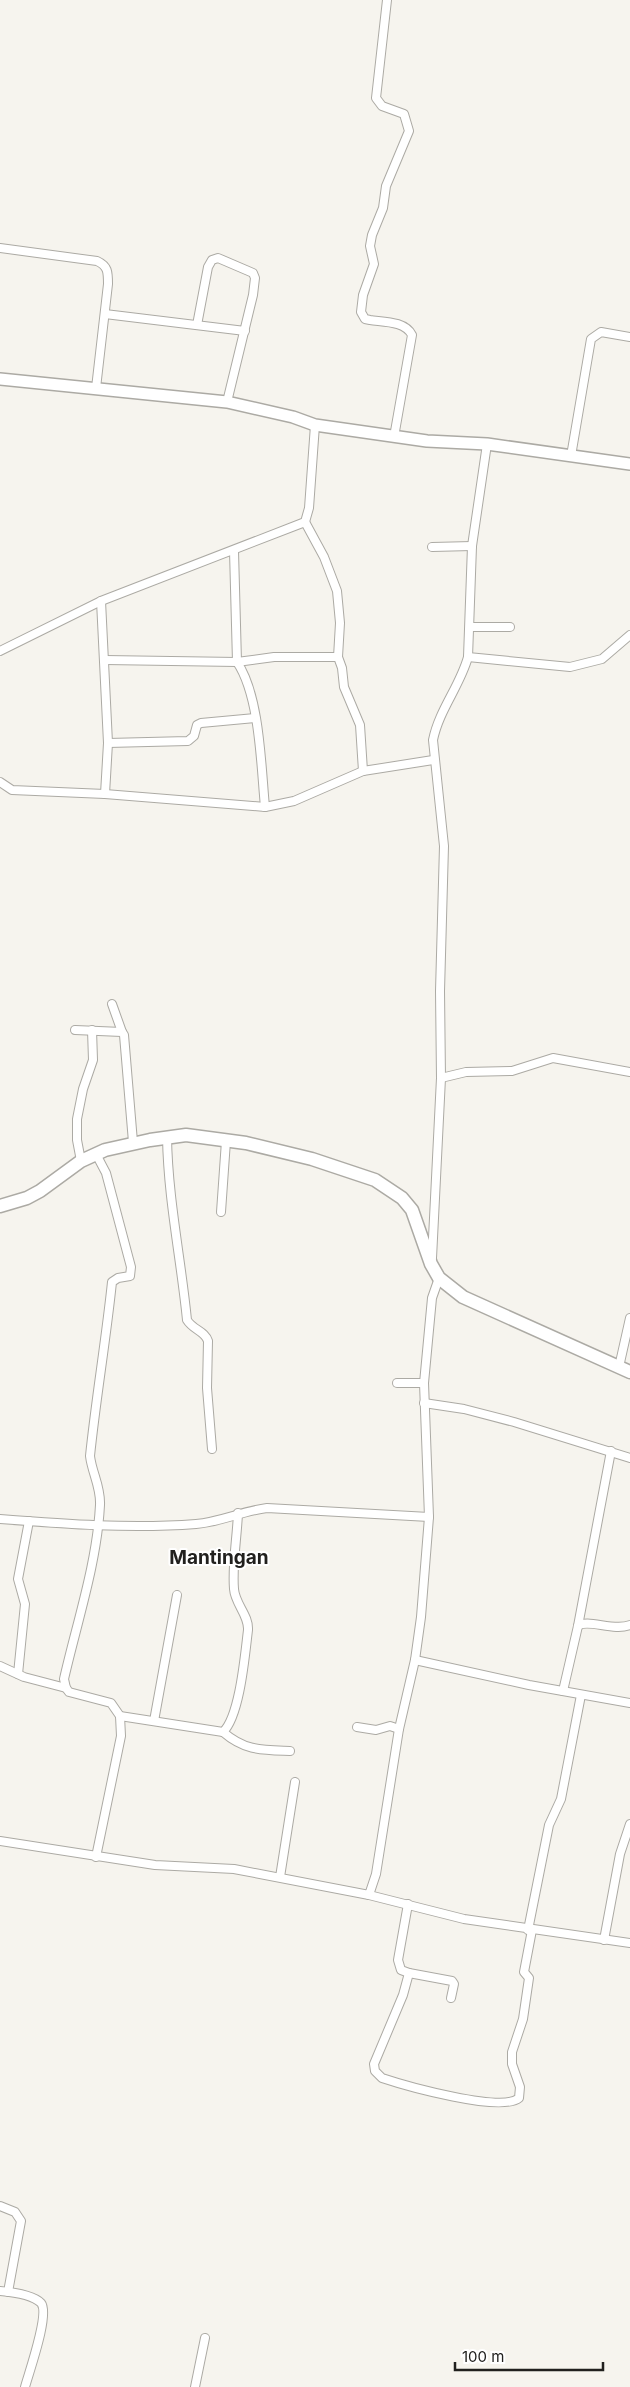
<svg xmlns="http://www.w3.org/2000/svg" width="630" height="2387" font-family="Inter,sans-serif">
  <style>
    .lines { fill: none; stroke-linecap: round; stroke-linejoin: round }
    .street-casing { stroke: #acaaa4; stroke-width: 10 }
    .secondary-casing { stroke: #acaaa4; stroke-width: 14 }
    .primary-casing { stroke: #acaaa4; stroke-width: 15 }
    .street { stroke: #fff; stroke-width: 8 }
    .secondary { stroke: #fff; stroke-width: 11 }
    .primary { stroke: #fff; stroke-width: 12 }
    .labels { text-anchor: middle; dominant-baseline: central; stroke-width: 4; stroke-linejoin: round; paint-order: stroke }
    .quarter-label { font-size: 19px; font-weight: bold; fill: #21201e; stroke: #fff }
  </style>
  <rect width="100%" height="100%" fill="#f6f4ee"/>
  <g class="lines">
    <defs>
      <g id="street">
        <path d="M 387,0 L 376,98 L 382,106 L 404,114 L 409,131 L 386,186 L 383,208 L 372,235 L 370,246 L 374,264 L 363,295 L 361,312 L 365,319 L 370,320 C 384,322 405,321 412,335 L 394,437"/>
        <path d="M 0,248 L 97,261 C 108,266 108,272 108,284 L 96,388"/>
        <polyline points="105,314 245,331"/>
        <polyline points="197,325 208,267 212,260 218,258 253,273 255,278 253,295 227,402"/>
        <polyline points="571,456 591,339 601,332 630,337"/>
        <polyline points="305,522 324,557 337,591 340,623 338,657 342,668 344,687 360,725 363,771"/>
        <polyline points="432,547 472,546"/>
        <path d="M 234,551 L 237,662 C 260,696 261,766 265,807"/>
        <polyline points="101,601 108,743 105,794"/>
        <polyline points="470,627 510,627"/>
        <polyline points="0,651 101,601 305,522 309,508 315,425"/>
        <polyline points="468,657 570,667 602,659 630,635"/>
        <polyline points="105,660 237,662 274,657 338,657"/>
        <polyline points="108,743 188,741 194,736 197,725 201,723 255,718"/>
        <polyline points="0,782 12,790 105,794 265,807 294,801 363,771 433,760"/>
        <polyline points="112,1004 122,1032"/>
        <polyline points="75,1030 122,1032 124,1035 133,1142"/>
        <polyline points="441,1078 466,1072 512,1071 553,1058 630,1072"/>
        <path d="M 167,1137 C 168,1199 181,1259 187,1320 C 193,1330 205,1331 208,1341 L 207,1388 L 212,1449"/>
        <path d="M 96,1154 L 106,1173 L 131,1267 L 130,1276 L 118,1278 L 112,1282 C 106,1340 96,1398 90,1456 C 92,1473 101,1487 100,1505 C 97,1563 77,1622 64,1679 L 66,1688 L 69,1692 L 111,1703 L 120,1716 L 121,1736 L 96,1857"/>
        <polyline points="81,1161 77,1140 77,1119 83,1089 93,1060 92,1030"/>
        <polyline points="221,1212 226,1141"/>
        <path d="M 432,1258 L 441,1078 L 440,991 L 444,846 L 433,740 C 439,710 460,686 468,657 L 472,546 L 487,444"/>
        <polyline points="619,1367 630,1318"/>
        <polyline points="397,1383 424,1383"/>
        <polyline points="424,1403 464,1409 514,1422 630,1458"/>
        <path d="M 0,1519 C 65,1524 130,1529 196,1524 C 220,1522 243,1511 267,1508 L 429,1517"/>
        <path d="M 578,1626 C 587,1618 614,1632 630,1625"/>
        <polyline points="415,1660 529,1685 630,1703"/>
        <polyline points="0,1666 24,1677 66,1688"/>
        <polyline points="18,1674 25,1604 18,1579 29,1521"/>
        <polyline points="563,1691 578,1626 611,1451"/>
        <path d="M 120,1716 L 223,1732 C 240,1716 245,1654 248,1630 C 249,1615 235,1604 234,1589 C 232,1565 237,1538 238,1513"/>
        <polyline points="154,1721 177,1595"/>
        <polyline points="357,1727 376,1730 390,1726 399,1729"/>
        <path d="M 223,1732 C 245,1751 262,1750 290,1751"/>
        <polyline points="0,1841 155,1865 234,1869 369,1895 376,1874 399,1729 415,1660 421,1617 429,1517 424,1383 432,1298 439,1278"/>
        <polyline points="280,1877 295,1782"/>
        <polyline points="369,1895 464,1919 630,1943"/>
        <path d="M 408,1904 L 398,1960 L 401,1970 L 409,1973 L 403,1995 L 374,2064 L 375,2071 L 382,2078 C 406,2086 502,2113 519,2098 L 520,2087 L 512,2064 L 512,2052 L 523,2019 L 529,1978 L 524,1972 L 532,1930"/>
        <polyline points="528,1930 549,1825 561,1799 581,1695"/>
        <polyline points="604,1940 620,1854 630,1824"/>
        <polyline points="409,1973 452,1981 454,1984 451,1998"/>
        <polyline points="0,2206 15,2212 21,2221 8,2292"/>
        <path d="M 0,2291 C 11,2292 33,2295 41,2303 C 50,2314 29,2372 25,2387"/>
        <polyline points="195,2387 205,2338"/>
      </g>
      <polyline id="secondary" points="0,379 227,402 293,417 315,425 427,441 487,444 630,464"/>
      <polyline id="primary" points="0,1206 27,1198 40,1191 81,1161 105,1150 150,1140 186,1135 246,1143 312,1159 375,1180 402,1198 412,1210 431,1264 439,1278 463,1297 630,1372"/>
    </defs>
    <use href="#street" class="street-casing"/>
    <use href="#secondary" class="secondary-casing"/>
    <use href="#primary" class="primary-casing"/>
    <use href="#street" class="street"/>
    <use href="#secondary" class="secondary"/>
    <use href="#primary" class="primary"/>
  </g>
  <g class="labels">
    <g class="quarter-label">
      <text x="219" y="1557">Mantingan</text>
    </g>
  </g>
  <path d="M455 2362v8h148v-8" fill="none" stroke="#21201e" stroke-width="2.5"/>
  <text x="462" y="2362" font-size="15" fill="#21201e" stroke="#ffffff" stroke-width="4" paint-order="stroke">100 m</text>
</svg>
